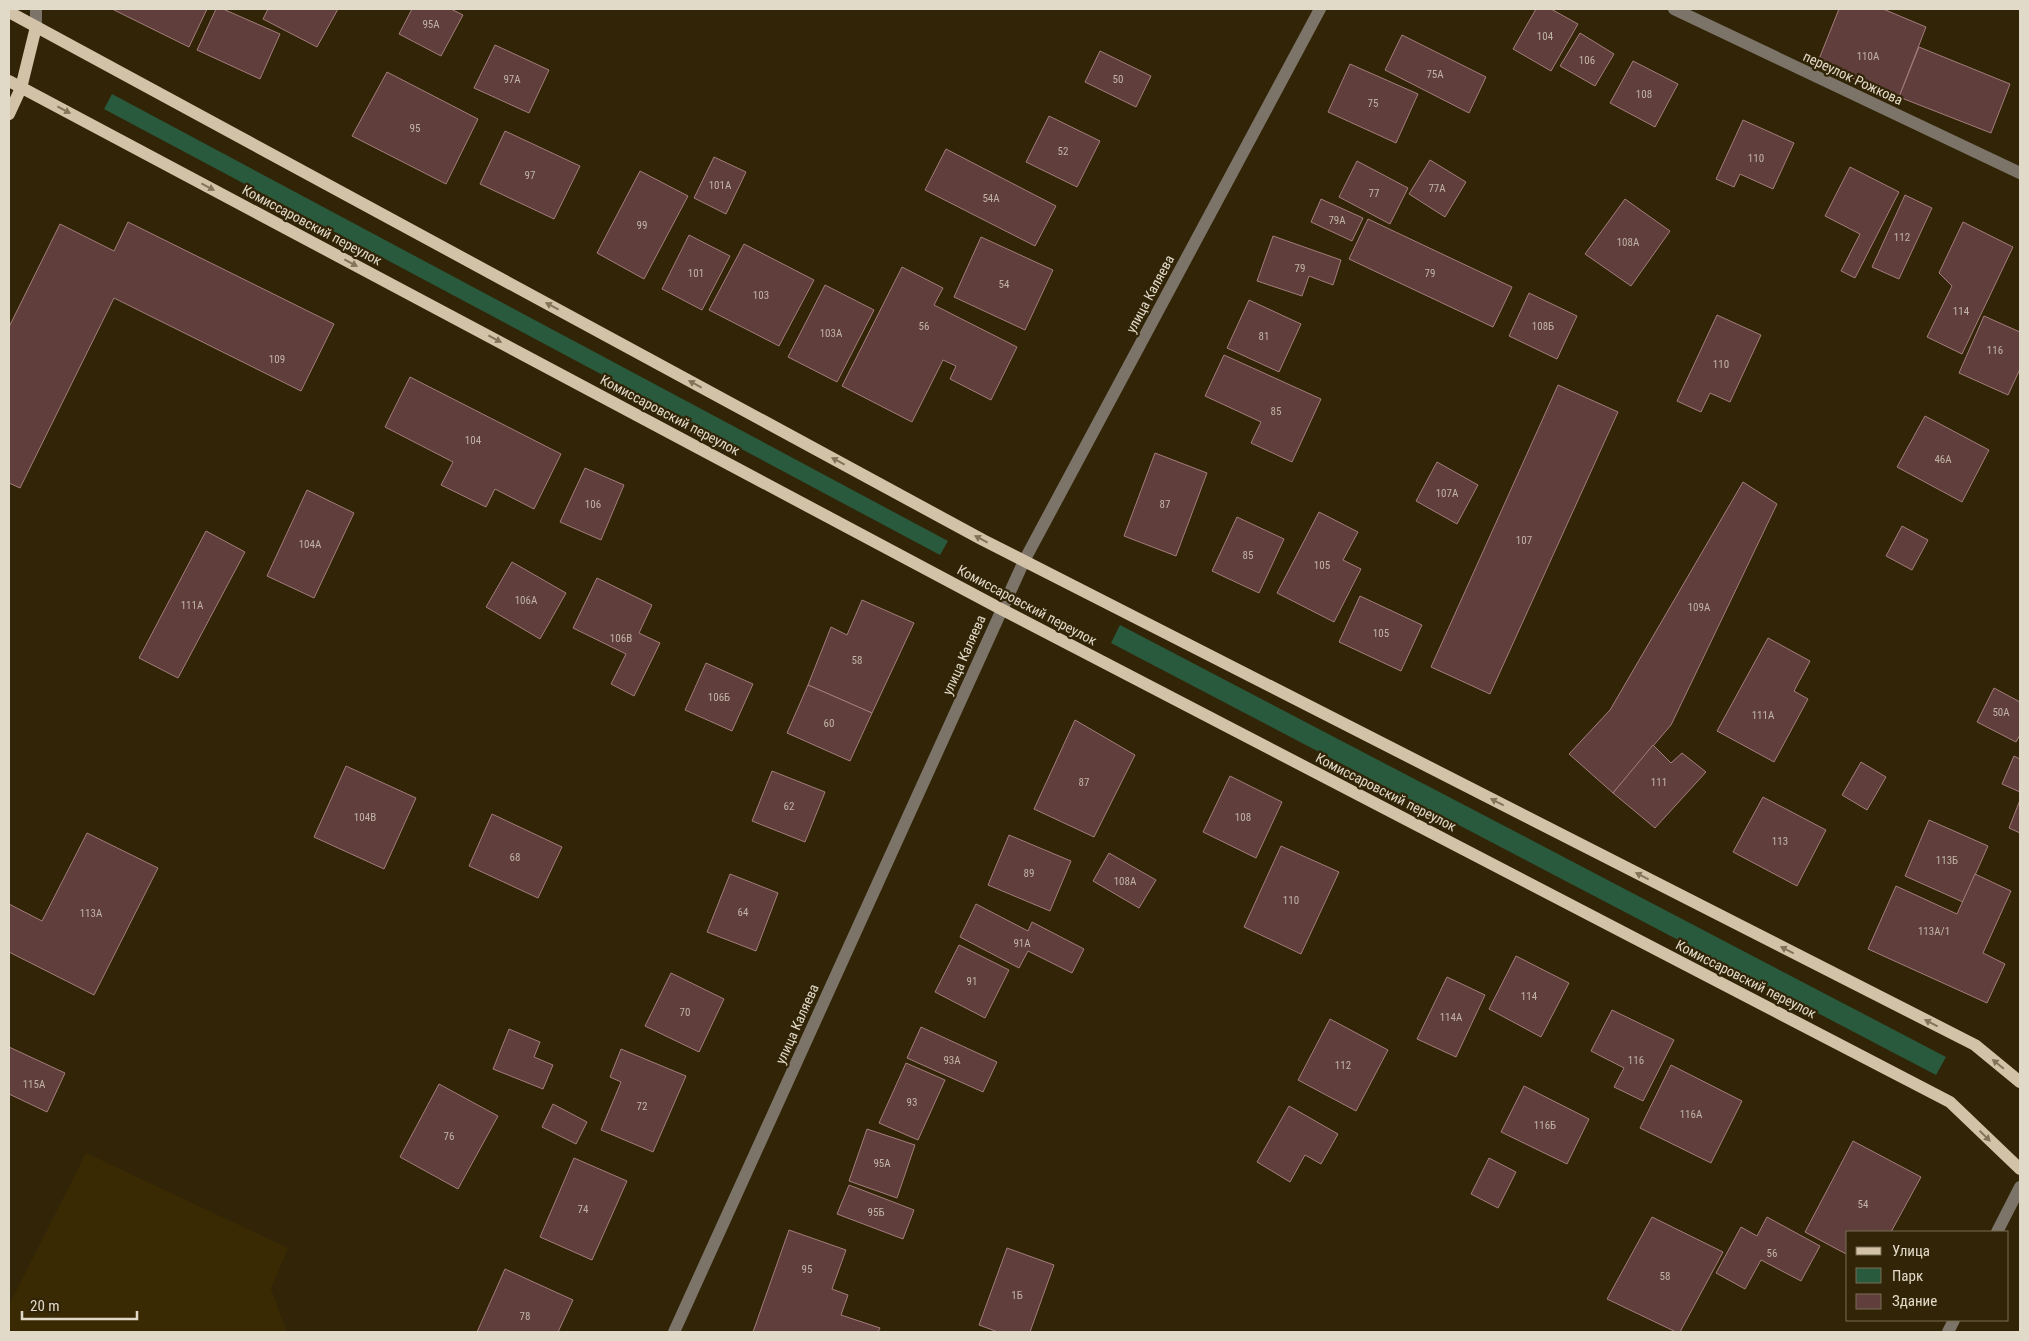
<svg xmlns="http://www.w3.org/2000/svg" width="2029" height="1341" font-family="'Roboto Condensed',sans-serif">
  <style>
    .built { fill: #3a2a04 }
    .green { fill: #295a3d }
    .building { fill: #5f3e3c; stroke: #a37d7b }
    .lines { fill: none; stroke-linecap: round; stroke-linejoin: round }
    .minor { stroke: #7c7468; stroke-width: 12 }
    .major { stroke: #d2c3a8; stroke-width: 12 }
    .oneway { fill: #827458 }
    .labels { text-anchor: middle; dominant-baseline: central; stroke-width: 4.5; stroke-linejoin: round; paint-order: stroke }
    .number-label { font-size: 11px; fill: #c1b3a6 }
    .street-label { font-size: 14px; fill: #e2dac9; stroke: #312407 }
  </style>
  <rect width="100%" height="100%" fill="#312407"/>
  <polygon class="built" points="86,1153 288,1248 271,1289 287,1332 9,1332 9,1305"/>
  <g class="green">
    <polygon points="112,94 948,541 940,555 104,109"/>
    <polygon points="1120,625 1946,1057 1936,1075 1111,643"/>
  </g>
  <g class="building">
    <polygon points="112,9 207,9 189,47"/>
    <polygon points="216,9 223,9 280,34 260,79 197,50"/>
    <polygon points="268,9 338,9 317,47 263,19"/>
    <polygon points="412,9 451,9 463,15 441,56 399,34"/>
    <polygon points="1536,9 1551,9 1578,24 1551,71 1513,49"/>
    <polygon points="1839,9 1883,9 1926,27 1899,97 1817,64"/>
    <polygon points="1580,33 1614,54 1595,86 1560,66"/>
    <polygon points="1402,35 1486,77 1469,113 1385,70"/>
    <polygon points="495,45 549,70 529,113 474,88"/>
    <polygon points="1919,47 2010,84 1991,133 1899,97"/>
    <polygon points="1100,51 1151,76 1136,107 1085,82"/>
    <polygon points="1633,61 1678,84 1655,127 1610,103"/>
    <polygon points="1350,64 1418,94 1396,143 1328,112"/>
    <polygon points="387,72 478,119 446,184 352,136"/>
    <polygon points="1049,116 1100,141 1077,187 1026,162"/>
    <polygon points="1743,120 1794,143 1773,189 1740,174 1734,187 1716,179"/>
    <polygon points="505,131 580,166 554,219 480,184"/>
    <polygon points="946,149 1056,206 1035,246 925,190"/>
    <polygon points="714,157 746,172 726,214 694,198"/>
    <polygon points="1430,160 1466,182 1445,217 1409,194"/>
    <polygon points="1357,161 1408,188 1390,224 1339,197"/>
    <polygon points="1850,167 1899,192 1855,278 1841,271 1860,234 1825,216"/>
    <polygon points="640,171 688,196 644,279 597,253"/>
    <polygon points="1905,195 1932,208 1899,279 1872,267"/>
    <polygon points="1321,199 1363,218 1352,241 1311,222"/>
    <polygon points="1625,199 1670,231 1631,286 1585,254"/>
    <polygon points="1368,219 1512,287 1493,327 1349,259"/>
    <polygon points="128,222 334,324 301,391 114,298 20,488 9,483 9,327 60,224 114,251"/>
    <polygon points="1963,222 2013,247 1962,354 1927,337 1952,286 1939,273"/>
    <polygon points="689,235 730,256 702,310 662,289"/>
    <polygon points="1273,236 1341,260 1333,285 1309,276 1302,296 1257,281"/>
    <polygon points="981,237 1053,270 1025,330 954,297"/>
    <polygon points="744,244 814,280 779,346 709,310"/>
    <polygon points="902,267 943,288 934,305 1017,347 991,400 950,379 956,366 943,360 912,422 842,386"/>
    <polygon points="825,285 874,310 837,382 788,357"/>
    <polygon points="1529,293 1577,316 1557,359 1509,336"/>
    <polygon points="1249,300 1301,324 1279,372 1227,348"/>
    <polygon points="1717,315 1761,335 1730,402 1710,393 1701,412 1677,401"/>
    <polygon points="1984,316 2020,332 2020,369 2008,395 1959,373"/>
    <polygon points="1224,355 1321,399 1292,462 1251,443 1261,422 1205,396"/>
    <polygon points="410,377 561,454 534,509 495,489 486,507 441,485 453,462 385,427"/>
    <polygon points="1558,385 1618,412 1490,694 1431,667"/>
    <polygon points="1925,416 1989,450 1962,502 1897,467"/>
    <polygon points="1155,453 1207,473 1176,556 1124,536"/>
    <polygon points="1437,462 1478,485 1457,524 1416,501"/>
    <polygon points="585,468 624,485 601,540 560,522"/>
    <polygon points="1743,482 1777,504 1671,725 1613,793 1569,754 1610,710"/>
    <polygon points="307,490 354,513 314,598 267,576"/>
    <polygon points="1319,512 1358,532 1343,560 1361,569 1334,622 1277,593"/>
    <polygon points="1237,517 1284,539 1259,593 1212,571"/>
    <polygon points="1902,526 1928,540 1912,570 1886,556"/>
    <polygon points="206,531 245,552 178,678 139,658"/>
    <polygon points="512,562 566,593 540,639 486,607"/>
    <polygon points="597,578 652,605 639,633 660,643 634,696 611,684 626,654 573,628"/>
    <polygon points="1360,596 1422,625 1401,671 1339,642"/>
    <polygon points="862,600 914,623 872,713 808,685 831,627 847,635"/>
    <polygon points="1768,638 1810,661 1794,691 1808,699 1774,762 1717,731"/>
    <polygon points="706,663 753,684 732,731 685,710"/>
    <polygon points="808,685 872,713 850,761 787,733"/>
    <polygon points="1994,688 2020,702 2020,735 2016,742 1977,722"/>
    <polygon points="1075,720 1135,755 1094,837 1034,809"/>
    <polygon points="1653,745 1671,763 1682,753 1706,772 1655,828 1613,793"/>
    <polygon points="2014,756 2020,759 2020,792 2002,784"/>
    <polygon points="1861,762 1886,777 1867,810 1842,795"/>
    <polygon points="346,766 416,798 384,869 314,837"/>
    <polygon points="772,771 825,792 805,842 752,821"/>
    <polygon points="1230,776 1282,802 1256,858 1203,832"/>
    <polygon points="1763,797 1826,830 1797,886 1733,852"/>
    <polygon points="2020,800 2020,833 2009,828"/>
    <polygon points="492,814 562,847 538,898 469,866"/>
    <polygon points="1929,820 1988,846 1963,902 1905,876"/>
    <polygon points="87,833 158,868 94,995 9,952 9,904 42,921"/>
    <polygon points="1009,835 1071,861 1050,911 988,885"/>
    <polygon points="1281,846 1339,872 1301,954 1244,927"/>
    <polygon points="1109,853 1156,880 1139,908 1093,881"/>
    <polygon points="730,874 778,893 756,951 707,932"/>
    <polygon points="1975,874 2011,891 1983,953 2005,964 1987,1003 1868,949 1896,886 1957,914"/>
    <polygon points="976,904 1028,931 1032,922 1084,949 1072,973 1028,951 1019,968 960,937"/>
    <polygon points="959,945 1009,970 985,1018 935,992"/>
    <polygon points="1516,956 1569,983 1541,1037 1489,1009"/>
    <polygon points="671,973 724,999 699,1052 645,1026"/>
    <polygon points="1447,977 1485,995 1456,1057 1417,1039"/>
    <polygon points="1612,1010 1674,1040 1643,1101 1614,1087 1624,1068 1591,1051"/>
    <polygon points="1330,1019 1388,1050 1356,1111 1298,1080"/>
    <polygon points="921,1027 997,1062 983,1092 907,1058"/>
    <polygon points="509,1029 540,1042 534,1057 553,1065 543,1089 493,1069"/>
    <polygon points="9,1047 65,1073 47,1112 9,1094"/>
    <polygon points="621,1049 686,1076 653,1152 601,1130 621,1082 610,1077"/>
    <polygon points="906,1063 945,1080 918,1140 879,1123"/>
    <polygon points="1671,1065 1742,1101 1711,1163 1640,1128"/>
    <polygon points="439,1084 498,1116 458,1189 400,1157"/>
    <polygon points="1524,1086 1589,1119 1567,1164 1501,1132"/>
    <polygon points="553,1104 587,1122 576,1144 542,1127"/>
    <polygon points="1289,1106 1338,1134 1321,1164 1305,1155 1290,1182 1257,1162"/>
    <polygon points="867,1129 915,1145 897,1198 849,1181"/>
    <polygon points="1853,1141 1921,1177 1891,1232 1848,1232 1848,1255 1805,1232"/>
    <polygon points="574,1158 627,1181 592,1260 540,1237"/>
    <polygon points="1489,1158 1516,1172 1498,1208 1471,1194"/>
    <polygon points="849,1185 914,1210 903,1239 837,1214"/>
    <polygon points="1652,1217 1723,1252 1680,1332 1676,1332 1607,1299"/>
    <polygon points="1767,1217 1820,1246 1801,1281 1761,1260 1745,1289 1716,1273 1741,1227 1757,1236"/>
    <polygon points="789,1230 846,1250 832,1289 848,1295 841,1315 880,1328 878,1332 753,1332"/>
    <polygon points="1007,1248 1054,1265 1030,1332 998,1332 979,1325"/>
    <polygon points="505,1269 573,1300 558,1332 477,1332"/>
  </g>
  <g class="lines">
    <g class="minor">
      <polyline points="36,9 36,27"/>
      <polyline points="1674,9 2020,173"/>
      <polyline points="1997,1232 2020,1187"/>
      <polyline points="674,1332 1024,561 1320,9"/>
      <polyline points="1948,1332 1954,1320"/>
    </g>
    <g class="major">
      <polyline points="9,12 983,540 1975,1045 2020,1082"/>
      <polyline points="9,81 1001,609 1950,1102 2020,1169"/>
      <polyline points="9,114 21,88 36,27"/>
    </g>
  </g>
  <defs><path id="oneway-solid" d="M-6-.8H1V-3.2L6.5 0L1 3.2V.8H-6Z" transform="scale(1.25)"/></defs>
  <g class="oneway">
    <use href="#oneway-solid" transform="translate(64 110) rotate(28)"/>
    <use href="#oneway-solid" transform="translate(208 187) rotate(28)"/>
    <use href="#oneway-solid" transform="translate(351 263) rotate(28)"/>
    <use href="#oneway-solid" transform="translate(552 306) rotate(-152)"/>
    <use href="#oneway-solid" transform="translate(495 339) rotate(28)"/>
    <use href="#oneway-solid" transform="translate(695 384) rotate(-152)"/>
    <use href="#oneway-solid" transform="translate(838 461) rotate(-152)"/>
    <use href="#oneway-solid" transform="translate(981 539) rotate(-152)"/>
    <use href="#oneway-solid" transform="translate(1497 802) rotate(-153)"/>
    <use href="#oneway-solid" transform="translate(1642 876) rotate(-153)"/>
    <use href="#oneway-solid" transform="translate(1787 950) rotate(-153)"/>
    <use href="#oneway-solid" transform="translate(1931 1023) rotate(-153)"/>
    <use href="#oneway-solid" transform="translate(1998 1064) rotate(-141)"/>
    <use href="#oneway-solid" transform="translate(1985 1136) rotate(44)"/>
  </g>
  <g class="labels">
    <g class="number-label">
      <text x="431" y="24">95А</text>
      <text x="1545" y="36">104</text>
      <text x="1868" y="56">110А</text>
      <text x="1587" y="60">106</text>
      <text x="1435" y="74">75А</text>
      <text x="512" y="79">97А</text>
      <text x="1118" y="79">50</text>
      <text x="1644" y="94">108</text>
      <text x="1373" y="103">75</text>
      <text x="415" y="128">95</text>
      <text x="1063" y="151">52</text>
      <text x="1756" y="158">110</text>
      <text x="530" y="175">97</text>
      <text x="720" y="185">101А</text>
      <text x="1437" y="188">77А</text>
      <text x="1374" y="193">77</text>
      <text x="991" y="198">54А</text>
      <text x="1337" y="220">79А</text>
      <text x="642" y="225">99</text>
      <text x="1902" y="237">112</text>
      <text x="1628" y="242">108А</text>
      <text x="1300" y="268">79</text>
      <text x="696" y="273">101</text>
      <text x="1430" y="273">79</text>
      <text x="1004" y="284">54</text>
      <text x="761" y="295">103</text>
      <text x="1961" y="311">114</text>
      <text x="924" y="326">56</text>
      <text x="1543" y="326">108Б</text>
      <text x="831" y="333">103А</text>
      <text x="1264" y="336">81</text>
      <text x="1995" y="350">116</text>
      <text x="277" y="359">109</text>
      <text x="1721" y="364">110</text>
      <text x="1276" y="411">85</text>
      <text x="473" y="440">104</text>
      <text x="1943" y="459">46А</text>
      <text x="1447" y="493">107А</text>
      <text x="593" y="504">106</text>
      <text x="1165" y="504">87</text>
      <text x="1524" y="540">107</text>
      <text x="310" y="544">104А</text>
      <text x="1248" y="555">85</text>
      <text x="1322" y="565">105</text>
      <text x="526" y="600">106А</text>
      <text x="192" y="605">111А</text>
      <text x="1699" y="607">109А</text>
      <text x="1381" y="633">105</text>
      <text x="621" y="638">106В</text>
      <text x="857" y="660">58</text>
      <text x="719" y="697">106Б</text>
      <text x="2001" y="712">50А</text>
      <text x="1763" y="715">111А</text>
      <text x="829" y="723">60</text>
      <text x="1084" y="782">87</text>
      <text x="1659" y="782">111</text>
      <text x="789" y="806">62</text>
      <text x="365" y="817">104В</text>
      <text x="1243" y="817">108</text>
      <text x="1780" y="841">113</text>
      <text x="515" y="857">68</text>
      <text x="1947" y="860">113Б</text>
      <text x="1029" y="873">89</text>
      <text x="1125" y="881">108А</text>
      <text x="1291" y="900">110</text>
      <text x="743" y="912">64</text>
      <text x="91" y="913">113А</text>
      <text x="1934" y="931">113А/1</text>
      <text x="1022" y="943">91А</text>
      <text x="972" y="981">91</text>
      <text x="1529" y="996">114</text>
      <text x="685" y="1012">70</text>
      <text x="1451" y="1017">114А</text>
      <text x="952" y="1060">93А</text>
      <text x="1636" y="1060">116</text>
      <text x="1343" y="1065">112</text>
      <text x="34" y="1084">115А</text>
      <text x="912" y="1102">93</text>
      <text x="642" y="1106">72</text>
      <text x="1691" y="1114">116А</text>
      <text x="1545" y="1125">116Б</text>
      <text x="449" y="1136">76</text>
      <text x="882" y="1163">95А</text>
      <text x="1863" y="1204">54</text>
      <text x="583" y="1209">74</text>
      <text x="876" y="1212">95Б</text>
      <text x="1772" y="1253">56</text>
      <text x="807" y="1269">95</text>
      <text x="1665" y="1276">58</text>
      <text x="1017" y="1295">1Б</text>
      <text x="525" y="1316">78</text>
    </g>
    <g class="street-label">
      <text transform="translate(1853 78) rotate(25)">переулок Рожкова</text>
      <text transform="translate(312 225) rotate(28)">Комиссаровский переулок</text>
      <text transform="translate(1150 294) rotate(-62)">улица Каляева</text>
      <text transform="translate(670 415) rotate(28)">Комиссаровский переулок</text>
      <text transform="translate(1027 605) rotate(28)">Комиссаровский переулок</text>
      <text transform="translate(964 655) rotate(-66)">улица Каляева</text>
      <text transform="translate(1386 792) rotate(27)">Комиссаровский переулок</text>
      <text transform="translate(1746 979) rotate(27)">Комиссаровский переулок</text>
      <text transform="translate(797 1024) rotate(-66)">улица Каляева</text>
    </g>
  </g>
  <rect width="2029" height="1341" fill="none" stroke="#e2dac9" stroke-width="20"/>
  <rect x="1846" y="1231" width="162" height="90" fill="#312407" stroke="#786d55"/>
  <rect x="1856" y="1247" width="25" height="8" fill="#d2c3a8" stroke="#786d55"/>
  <text x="1892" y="1256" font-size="15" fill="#e2dac9">Улица</text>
  <rect x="1856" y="1268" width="25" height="15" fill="#295a3d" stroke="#786d55"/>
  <text x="1892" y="1281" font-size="15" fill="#e2dac9">Парк</text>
  <rect x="1856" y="1294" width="25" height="15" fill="#5f3e3c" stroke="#786d55"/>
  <text x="1892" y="1306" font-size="15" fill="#e2dac9">Здание</text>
  <path d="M22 1311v8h115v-8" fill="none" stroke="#e2dac9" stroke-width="2.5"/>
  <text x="30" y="1311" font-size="15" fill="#e2dac9" stroke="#312407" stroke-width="4" paint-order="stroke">20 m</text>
</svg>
